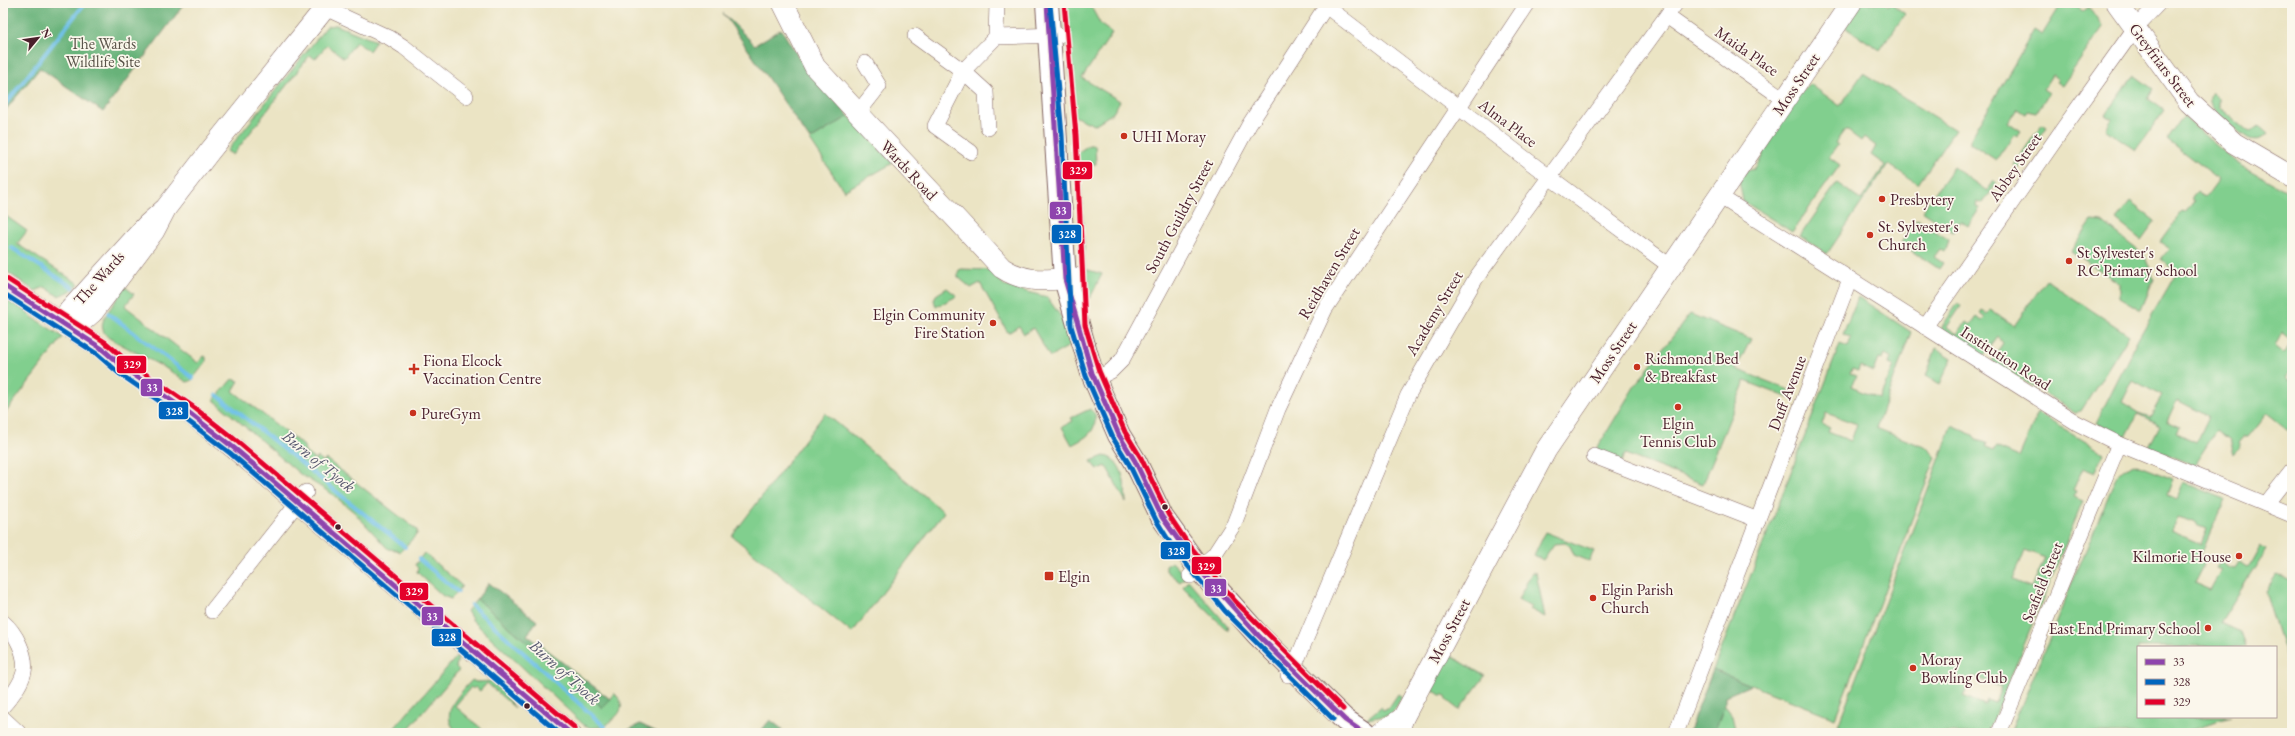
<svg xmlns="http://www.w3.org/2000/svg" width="2295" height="736" font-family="'EB Garamond',serif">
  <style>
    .green { fill: #81cf8e; stroke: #66775c; fill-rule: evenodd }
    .forest { fill: #68b279; stroke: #596852 }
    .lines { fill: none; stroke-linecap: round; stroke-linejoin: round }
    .stream { stroke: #6dc0e9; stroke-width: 4 }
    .street-casing { stroke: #826461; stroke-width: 16 }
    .secondary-casing { stroke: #826461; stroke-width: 22 }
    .primary-casing { stroke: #826461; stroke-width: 24 }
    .street { stroke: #fff; stroke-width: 15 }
    .secondary { stroke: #fff; stroke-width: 21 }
    .primary { stroke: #fff; stroke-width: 22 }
    .bus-1-casing { stroke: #fbf7ec; stroke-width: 8 }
    .bus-2-casing { stroke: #fbf7ec; stroke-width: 8 }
    .bus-3-casing { stroke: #fbf7ec; stroke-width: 8 }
    .bus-1 { stroke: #8e44ad; stroke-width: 5 }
    .bus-2 { stroke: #0065bd; stroke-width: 5 }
    .bus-3 { stroke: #e4002b; stroke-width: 5 }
    .poi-dot { fill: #c8321e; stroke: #fbf7ec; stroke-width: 1.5 }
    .bus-dot { fill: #4a1f2b; stroke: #fbf7ec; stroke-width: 1.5 }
    .labels { text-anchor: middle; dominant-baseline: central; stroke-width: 3.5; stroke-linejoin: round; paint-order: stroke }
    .park-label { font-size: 16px; fill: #5a5449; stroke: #fbf7ec }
    .street-label { font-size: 16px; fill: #4a1f2b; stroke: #fbf7ec }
    .poi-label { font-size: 16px; fill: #4a1f2b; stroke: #fbf7ec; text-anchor: start }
    .water-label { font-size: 17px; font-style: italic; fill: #56576e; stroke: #fbf7ec }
    .line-badge { stroke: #fbf7ec; stroke-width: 1.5 }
    .badge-label { font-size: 11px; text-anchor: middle; font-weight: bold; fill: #fff }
  </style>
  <rect width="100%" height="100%" fill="#fbf7ec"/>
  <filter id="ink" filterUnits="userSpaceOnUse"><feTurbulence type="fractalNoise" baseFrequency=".025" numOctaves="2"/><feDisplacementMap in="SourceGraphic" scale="8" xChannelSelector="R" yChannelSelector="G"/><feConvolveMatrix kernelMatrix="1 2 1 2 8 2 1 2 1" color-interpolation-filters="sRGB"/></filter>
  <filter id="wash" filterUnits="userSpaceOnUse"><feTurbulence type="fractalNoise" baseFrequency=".012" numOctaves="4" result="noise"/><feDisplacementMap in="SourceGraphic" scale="16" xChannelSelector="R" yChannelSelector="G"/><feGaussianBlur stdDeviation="0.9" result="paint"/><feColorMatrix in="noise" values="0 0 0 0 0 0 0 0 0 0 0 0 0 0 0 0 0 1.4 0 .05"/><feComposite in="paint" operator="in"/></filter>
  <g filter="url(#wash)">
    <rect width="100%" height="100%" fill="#ebe4c4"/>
    <g class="green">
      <polygon points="1063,3 1089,3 1101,25 1112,33 1082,78 1120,101 1113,113 1094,125 1074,116"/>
      <polygon points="1862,3 1885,3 1888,6 1891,3 1905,14 1880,50 1845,27"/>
      <polygon points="2062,3 2076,3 2082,12 2089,7 2103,27 2062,86 2056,82 2058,79 2052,75 2043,89 2049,93 2036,113 2027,111 2025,114 2017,109 2008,122 2021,131 2017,136 2014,134 1996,160 1970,143 1970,140 2034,30 2042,35"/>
      <polygon points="336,25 376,41 369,51 356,42 344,58 327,45 315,59 310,55 233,155 227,151 327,26"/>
      <polygon points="1863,73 1955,130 1918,184 1888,164 1827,254 1800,236 1837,183 1861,200 1885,165 1871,155 1876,146 1864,137 1861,141 1848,131 1844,131 1835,143 1838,145 1829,157 1840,165 1792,232 1743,201 1739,181 1746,171 1754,169 1763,156 1761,148 1798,95 1810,84 1840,106"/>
      <polygon points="2134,75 2153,89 2147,98 2164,110 2136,150 2106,129 2112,119 2106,115"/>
      <path d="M 2212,92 L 2219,98 L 2219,107 L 2248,131 L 2251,132 L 2258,126 L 2267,134 C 2263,139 2257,141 2250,139 C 2244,137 2216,113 2212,107 C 2209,102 2209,96 2212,92 Z"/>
      <path d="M 2184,115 L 2196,128 L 2237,163 L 2292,194 L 2292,341 L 2282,333 L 2274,345 L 2284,353 L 2292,343 L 2292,370 L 2285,378 L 2292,383 L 2292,433 L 2267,413 L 2248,437 L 2243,437 L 2238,443 L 2240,447 L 2234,454 L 2230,440 L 2217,430 L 2194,465 L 2149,447 L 2160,425 L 2138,414 L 2126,437 L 2096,423 L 2138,339 L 2177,272 L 2161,260 L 2170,249 L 2160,242 L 2182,212 L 2185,213 L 2194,201 L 2191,199 L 2197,192 L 2205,198 L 2219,179 L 2167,139 ZM 2133,380 L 2162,396 L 2150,417 L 2141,414 L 2122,402 ZM 2177,400 L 2208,416 L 2196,442 L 2177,433 L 2180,427 L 2167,421 Z"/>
      <polygon points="849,116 893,163 844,191 810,140"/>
      <polygon points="2042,124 2047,127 2018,168 2014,165"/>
      <polygon points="1089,145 1095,145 1096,164 1080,165 1085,269 1102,274 1090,298 1084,295 1077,153"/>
      <polygon points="1953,167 1987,191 1994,181 1997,183 1983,203 1977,201 1976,206 1980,208 1968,226 1961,221 1953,232 1922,211"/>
      <polygon points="2130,202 2155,221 2141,240 2116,220"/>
      <polygon points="3,214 27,231 17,244 79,284 69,292 58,296 45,287 35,291 3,269"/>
      <polygon points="1917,219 1949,240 1945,252 1940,249 1934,257 1943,263 1939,269 1901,243"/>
      <polygon points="2092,221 2102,222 2145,256 2154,279 2141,310 2119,297 2119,283 2071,251"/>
      <polygon points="960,269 991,270 1005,286 1047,297 1062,318 1071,345 1050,357 1033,328 1024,334 1019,326 1008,333 980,283 971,288 958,277 958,272"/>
      <polygon points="2046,280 2129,335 2081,411 2075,412 1991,361 2003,343 1998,337 1984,356 1941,328 1958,303 1961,306 1947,327 1957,334 1966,322 1971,325 1977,317 1982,321 1985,317 1980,313 1982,310 1987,313 1990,310 2014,326"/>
      <polygon points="5,286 32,317 63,337 3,416 3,288"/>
      <path d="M 124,286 L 134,294 L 125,306 L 198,363 L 204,356 L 206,357 L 206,362 L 191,381 L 187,382 L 167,369 L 109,338 C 89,322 120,303 124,286 Z"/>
      <polygon points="947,288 957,296 936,307 934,300 936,295"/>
      <path d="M 1858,297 L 1911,332 L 1876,428 L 1927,448 L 1936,457 L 1835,718 L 1713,670 L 1771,524 L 1840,344 L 1848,347 L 1851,338 L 1843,334 ZM 1884,354 L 1891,357 L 1889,364 L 1894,366 L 1879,399 L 1851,387 L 1856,376 L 1850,374 L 1852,369 L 1858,371 L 1860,366 L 1873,372 L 1878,359 L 1882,360 ZM 1826,413 L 1857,424 L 1851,441 L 1828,432 L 1830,428 L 1822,424 Z"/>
      <polygon points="1690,314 1751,339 1736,369 1792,391 1789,398 1745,381 1703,484 1625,454 1622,462 1596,450 1634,387"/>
      <polygon points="1936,348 1952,358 1940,384 1926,376"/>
      <polygon points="232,379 239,381 233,391 304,446 305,452 315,460 317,457 323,462 326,459 417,530 417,534 400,552 397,550 388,549 354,512 332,494 300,474 214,400"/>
      <path d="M 1090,409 L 1095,414 C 1097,433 1086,437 1072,445 L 1062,427 L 1073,421 L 1071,418 Z"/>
      <polygon points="825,413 944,512 852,633 732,536"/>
      <path d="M 2038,413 L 2104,453 L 2095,473 L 2083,468 L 2073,490 L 2076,491 L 2073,497 L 2083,501 L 1988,733 L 1835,733 L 1952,426 L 1973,435 L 1976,440 L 1987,443 L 1986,447 L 1994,450 L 1996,447 L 2019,457 ZM 2025,550 L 2045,558 L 2032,588 L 2013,580 ZM 1973,676 L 2001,687 L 1995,703 L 1987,700 L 1985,705 L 1963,696 Z"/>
      <path d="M 1104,456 C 1124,459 1125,486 1126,502 L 1106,466 L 1097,470 L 1091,461 Z"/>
      <path d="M 2134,464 L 2173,479 L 2167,495 L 2176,499 L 2183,482 L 2225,499 L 2199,559 L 2205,562 L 2194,583 L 2210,590 L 2221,570 L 2216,568 L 2220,561 L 2229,568 L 2235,569 L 2239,563 L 2248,568 L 2260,546 L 2266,550 L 2220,623 L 2241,632 L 2246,647 L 2138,647 L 2138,717 L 2231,717 L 2185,731 L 2185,733 L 2010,733 L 2117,475 L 2123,469 ZM 2177,517 L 2197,523 L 2197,525 L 2207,529 L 2201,544 L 2171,531 Z"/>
      <polygon points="1545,532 1594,551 1589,561 1574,555 1570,546 1565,543 1554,544 1543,560 1534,555"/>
      <polygon points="424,553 462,586 451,599 443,596 417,572 418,568 415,565"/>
      <polygon points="1172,562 1186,577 1180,582 1166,571 1166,566"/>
      <polygon points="1532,572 1536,573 1545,617 1530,609 1531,607 1518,600"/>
      <polygon points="2277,574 2292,582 2292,660 2287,661 2265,591"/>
      <polygon points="1188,580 1227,625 1228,631 1183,587"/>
      <path d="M 477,599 L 603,708 L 614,693 C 631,709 615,717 602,729 L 600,727 L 592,728 L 584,725 L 473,621 L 467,611 Z"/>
      <polygon points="459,654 456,667 459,670 405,733 390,733"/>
      <polygon points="1448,654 1485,676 1459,710 1449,702 1445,695 1440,695 1430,688"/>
      <path d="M 472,680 L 476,682 L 491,681 L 501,690 L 515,708 L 487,683 L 480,691 L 475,687 L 473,689 L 471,687 L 455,706 L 482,729 L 478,733 L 458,733 C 437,714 459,695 472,680 Z"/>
      <polygon points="1398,694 1402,697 1391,715 1366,719 1381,707 1383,710 1388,709"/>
      <polygon points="1718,697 1733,716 1737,733 1688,733"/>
    </g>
    <g class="forest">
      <polygon points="3,3 185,3 103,112 40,68 3,113"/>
      <polygon points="723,13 755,45 781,29 804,66 849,116 810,140"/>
      <polygon points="489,583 537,621 527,635 610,699 603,708 477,599"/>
      <polygon points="1713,670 1751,685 1725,696 1725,704 1714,733 1688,733"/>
      <polygon points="770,720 782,729 779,733 759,733"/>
      <polygon points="640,724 659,733 632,733 628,730"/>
    </g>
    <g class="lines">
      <g class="stream">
        <polyline points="3,107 85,3"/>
        <polyline points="3,242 4,242"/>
        <polyline points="12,248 74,288"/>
        <polyline points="108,313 193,378"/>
        <polyline points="217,395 405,547"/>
        <polyline points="419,559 458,592"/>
        <polyline points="471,605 605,727"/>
      </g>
    </g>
  </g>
  <g filter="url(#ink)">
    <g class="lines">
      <defs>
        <g id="street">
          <polyline points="997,3 996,37 1059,35"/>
          <polyline points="1326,6 1548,176 1670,266"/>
          <polyline points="325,8 390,38 404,47 466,96"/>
          <polyline points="1668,17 1785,100"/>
          <polyline points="915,36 963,71 986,92 988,128"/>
          <polyline points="857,114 879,86 865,63"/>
          <polyline points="971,152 935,126 963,71 996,37"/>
          <polyline points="1719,196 2077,423 2119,444 2292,515"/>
          <polyline points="1925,327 2065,126 2135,28 2159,3"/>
          <polyline points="1095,379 1111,371 1122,360 1249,125 1328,3"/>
          <polyline points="1594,456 1758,520"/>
          <polyline points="2266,504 2292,471"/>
          <polyline points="1190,576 1214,555 1234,524 1278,409 1325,309 1528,3"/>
          <polyline points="212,611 306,492"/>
          <path d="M 3,622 C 16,633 27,655 24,672 C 21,685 11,697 3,706"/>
          <polyline points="1288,675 1297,660 1408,395 1476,278 1676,3"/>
          <polyline points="3,718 19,733"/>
          <polyline points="1676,733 1850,279"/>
          <polyline points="1999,733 2119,444"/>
        </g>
        <g id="secondary">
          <path d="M 783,3 L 815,67 L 1002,268 C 1027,284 1046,280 1075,278"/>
          <polyline points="2117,3 2189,102 2234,143 2292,177"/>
          <polyline points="166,208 147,225 69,311 68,326 79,324 93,312 154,231 166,208 210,151 329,3"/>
          <polyline points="3,288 5,286 101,348 124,368 188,412 234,448 570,733"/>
          <polyline points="1381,733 1403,718"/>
          <polyline points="1398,733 1403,718 1546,450 1851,3"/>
        </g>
        <polyline id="primary" points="1047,3 1065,279 1092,373 1119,435 1135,461 1162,517 1199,569 1258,635 1345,720 1364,733"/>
      </defs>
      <use href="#street" class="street-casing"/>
      <use href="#secondary" class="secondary-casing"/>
      <use href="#primary" class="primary-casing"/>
      <use href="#street" class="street"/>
      <use href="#secondary" class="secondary"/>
      <use href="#primary" class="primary"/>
      <defs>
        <g id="bus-1">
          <polyline points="1047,3 1065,279 1092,373 1119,435 1135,461 1162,517 1199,569 1258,635 1345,720 1364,733"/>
          <polyline points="3,285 101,348 124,368 188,412 234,448 570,733"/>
        </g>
        <g id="bus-2">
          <polyline points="1050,4 1062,135 1071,326 1086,376 1113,438 1129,464 1156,520 1174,549 1225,611 1333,719"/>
          <polyline points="3,293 97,354 120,374 184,418 230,453 559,733"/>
        </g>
        <g id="bus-3">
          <polyline points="1064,3 1076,135 1085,325 1099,371 1125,432 1141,458 1168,514 1186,541 1235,601 1343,709"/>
          <polyline points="7,279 105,342 128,362 192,406 238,442 575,728"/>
        </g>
      </defs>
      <use href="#bus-1" class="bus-1-casing"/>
      <use href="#bus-2" class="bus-2-casing"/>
      <use href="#bus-3" class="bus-3-casing"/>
      <use href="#bus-1" class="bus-1"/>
      <use href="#bus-2" class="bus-2"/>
      <use href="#bus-3" class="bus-3"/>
    </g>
  </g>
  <g class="poi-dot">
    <circle cx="1124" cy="136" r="4"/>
    <circle cx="1882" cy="199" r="4"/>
    <circle cx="1870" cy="235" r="4"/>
    <circle cx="2069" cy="261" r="4"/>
    <circle cx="993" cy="323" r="4"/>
    <circle cx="1637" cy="367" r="4"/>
    <path d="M412 363h4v4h4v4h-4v4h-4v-4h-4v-4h4z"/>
    <circle cx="1678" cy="407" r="4"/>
    <circle cx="413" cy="413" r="4"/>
    <circle cx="2239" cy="556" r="4"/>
    <rect x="1044" y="571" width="10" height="10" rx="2"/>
    <circle cx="1593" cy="598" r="4"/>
    <circle cx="2208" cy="628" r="4"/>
    <circle cx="1913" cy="668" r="4"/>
  </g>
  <g class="bus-dot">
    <circle cx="1165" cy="507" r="3.5"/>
    <circle cx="338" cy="527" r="3.5"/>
    <circle cx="527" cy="706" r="3.5"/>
  </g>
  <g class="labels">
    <g class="park-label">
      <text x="103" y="43">The Wards<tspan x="103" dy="18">Wildlife Site</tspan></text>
    </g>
    <g class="street-label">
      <text transform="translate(1747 51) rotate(35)">Maida Place</text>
      <text transform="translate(2163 65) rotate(53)">Greyfriars Street</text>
      <text transform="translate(1796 84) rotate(-56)">Moss Street</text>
      <text transform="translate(1508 123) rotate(37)">Alma Place</text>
      <text transform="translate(2015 167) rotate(-55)">Abbey Street</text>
      <text transform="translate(909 170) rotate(47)">Wards Road</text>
      <text transform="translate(1179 216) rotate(-62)">South Guildry Street</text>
      <text transform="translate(1329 273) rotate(-59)">Reidhaven Street</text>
      <text transform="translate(99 278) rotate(-48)">The Wards</text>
      <text transform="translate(1434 313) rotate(-59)">Academy Street</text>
      <text transform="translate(1613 352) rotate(-56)">Moss Street</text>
      <text transform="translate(2006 358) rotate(33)">Institution Road</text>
      <text transform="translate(1787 393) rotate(-69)">Duff Avenue</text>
      <text transform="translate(2042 582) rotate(-68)">Seafield Street</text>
      <text transform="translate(1449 631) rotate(-62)">Moss Street</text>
    </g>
    <g class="poi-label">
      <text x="1132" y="136">UHI Moray</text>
      <text x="1890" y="199">Presbytery</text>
      <text x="1878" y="226">St. Sylvester's<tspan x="1878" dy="18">Church</tspan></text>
      <text x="2077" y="252">St Sylvester's<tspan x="2077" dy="18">RC Primary School</tspan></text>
      <text x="985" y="314" text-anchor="end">Elgin Community<tspan x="985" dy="18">Fire Station</tspan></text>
      <text x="1645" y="358">Richmond Bed<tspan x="1645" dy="18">&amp; Breakfast</tspan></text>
      <text x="423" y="360">Fiona Elcock<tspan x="423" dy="18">Vaccination Centre</tspan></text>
      <text x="421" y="413">PureGym</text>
      <text x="1678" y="423" text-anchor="middle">Elgin<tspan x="1678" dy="18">Tennis Club</tspan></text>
      <text x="2231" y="556" text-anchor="end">Kilmorie House</text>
      <text x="1058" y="576">Elgin</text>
      <text x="1601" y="589">Elgin Parish<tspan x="1601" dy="18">Church</tspan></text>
      <text x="2200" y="628" text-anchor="end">East End Primary School</text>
      <text x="1921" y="659">Moray<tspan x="1921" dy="18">Bowling Club</tspan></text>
    </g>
    <g class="water-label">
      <text transform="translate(319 461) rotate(39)">Burn of Tyock</text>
      <text transform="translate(565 672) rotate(42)">Burn of Tyock</text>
    </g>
  </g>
  <g class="line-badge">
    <rect x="1062" y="161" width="31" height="19" rx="4" fill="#e4002b"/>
    <rect x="1049" y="201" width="23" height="19" rx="4" fill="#8e44ad"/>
    <rect x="1051" y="224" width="31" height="20" rx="4" fill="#0065bd"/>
    <rect x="116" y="355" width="31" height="19" rx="4" fill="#e4002b"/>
    <rect x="140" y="378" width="23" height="19" rx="4" fill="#8e44ad"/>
    <rect x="158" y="401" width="31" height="19" rx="4" fill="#0065bd"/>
    <rect x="1160" y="541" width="31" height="19" rx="4" fill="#0065bd"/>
    <rect x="1191" y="556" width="31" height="19" rx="4" fill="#e4002b"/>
    <rect x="1204" y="578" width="23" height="19" rx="4" fill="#8e44ad"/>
    <rect x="399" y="582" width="30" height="19" rx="4" fill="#e4002b"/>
    <rect x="421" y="606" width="23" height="20" rx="4" fill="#8e44ad"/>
    <rect x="431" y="628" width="31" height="19" rx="4" fill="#0065bd"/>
  </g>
  <g class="badge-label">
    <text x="1078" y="174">329</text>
    <text x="1061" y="214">33</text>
    <text x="1067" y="238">328</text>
    <text x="132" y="368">329</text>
    <text x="152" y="391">33</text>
    <text x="174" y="415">328</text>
    <text x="1176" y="555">328</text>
    <text x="1206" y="570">329</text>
    <text x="1216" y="592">33</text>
    <text x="414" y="595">329</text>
    <text x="432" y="620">33</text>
    <text x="447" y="641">328</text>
  </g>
  <rect width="2295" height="736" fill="none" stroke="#fbf7ec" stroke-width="16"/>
  <rect x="2137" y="646" width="140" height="72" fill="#fbf7ec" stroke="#b4a19f"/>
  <rect x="2145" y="659" width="20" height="6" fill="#8e44ad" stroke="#b4a19f"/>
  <text x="2173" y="666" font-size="12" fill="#4a1f2b">33</text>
  <rect x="2145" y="679" width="20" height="6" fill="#0065bd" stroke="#b4a19f"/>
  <text x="2173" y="686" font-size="12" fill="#4a1f2b">328</text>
  <rect x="2145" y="699" width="20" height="6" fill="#e4002b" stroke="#b4a19f"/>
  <text x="2173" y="706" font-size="12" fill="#4a1f2b">329</text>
  <g transform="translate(38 38) rotate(61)" stroke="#fbf7ec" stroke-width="3" paint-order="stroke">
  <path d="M0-3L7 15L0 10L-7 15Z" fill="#4a1f2b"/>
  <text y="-6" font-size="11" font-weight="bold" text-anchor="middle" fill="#4a1f2b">N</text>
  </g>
</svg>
